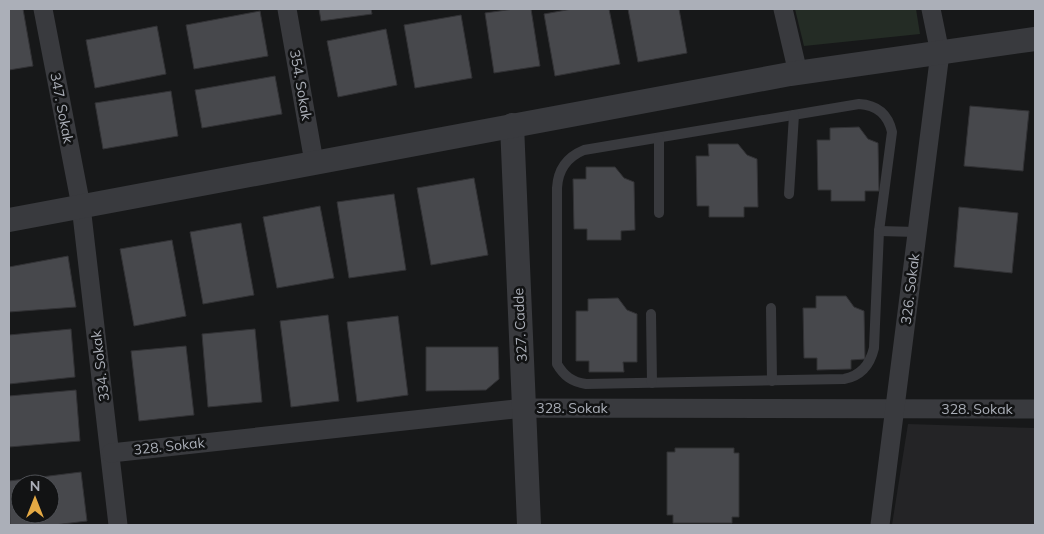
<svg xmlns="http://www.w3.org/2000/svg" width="1044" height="534" font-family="Mulish,sans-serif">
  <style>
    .built { fill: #242426 }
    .green { fill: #242c25 }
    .building { fill: #47484c; stroke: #323235; fill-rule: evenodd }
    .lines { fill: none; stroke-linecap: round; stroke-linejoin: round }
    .service { stroke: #393a3e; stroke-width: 10 }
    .minor { stroke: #393a3e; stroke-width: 19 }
    .tertiary { stroke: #393a3e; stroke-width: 24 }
    .labels { text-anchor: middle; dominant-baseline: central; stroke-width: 5; stroke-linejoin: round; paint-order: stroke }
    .street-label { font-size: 14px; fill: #abafb8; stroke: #121314 }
  </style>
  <rect width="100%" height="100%" fill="#171819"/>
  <polygon class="built" points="908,424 1035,428 1035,525 892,525"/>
  <polygon class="green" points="795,9 916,9 920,34 804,46"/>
  <g class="building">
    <polygon points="9,9 23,9 33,66 9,70"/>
    <polygon points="319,9 371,9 372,14 321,21"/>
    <polygon points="514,9 531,9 540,66 494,73 485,13"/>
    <polygon points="572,9 609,9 620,64 555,76 544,14"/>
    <polygon points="628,9 679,9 687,53 638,62"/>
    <polygon points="260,11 268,56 194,69 186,25"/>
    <polygon points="461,15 472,78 415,88 404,25"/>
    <polygon points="157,26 166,74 95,88 86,40"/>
    <polygon points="386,29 397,85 338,97 327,41"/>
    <polygon points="275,76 282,114 202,128 195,90"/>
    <polygon points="171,91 178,136 103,149 95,103"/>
    <polygon points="970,106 1029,111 1023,171 964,166"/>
    <polygon points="859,127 868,139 878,143 879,191 865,191 865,201 831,201 831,190 818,190 817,140 830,140 830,128"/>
    <polygon points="708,144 738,144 747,155 757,159 758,207 744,207 744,217 709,217 709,206 697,206 696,156 709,156"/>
    <polygon points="586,167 615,167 624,178 634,182 635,230 621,231 621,240 587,240 587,229 574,229 573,179 586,179"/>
    <polygon points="474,178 488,255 431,265 417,188"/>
    <polygon points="394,194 406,270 349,278 337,202"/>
    <polygon points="320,206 334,278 277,288 263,217"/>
    <polygon points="959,207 1018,213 1012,273 954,267"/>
    <polygon points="241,223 254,295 203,304 190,232"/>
    <polygon points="172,240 186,316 134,326 120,249"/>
    <polygon points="68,256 76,307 9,312 9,267"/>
    <polygon points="816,296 846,296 854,307 864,311 865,359 851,360 851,369 817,370 817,358 804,358 803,308 816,308"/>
    <polygon points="618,298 627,310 637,314 637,362 623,362 624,372 589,372 589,361 576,361 576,311 588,311 588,299"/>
    <polygon points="328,315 339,401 291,407 280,321"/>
    <polygon points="398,316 408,395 357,402 347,322"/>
    <polygon points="71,329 75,377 9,384 9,335"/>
    <polygon points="255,329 262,402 208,407 202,334"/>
    <polygon points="186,346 194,415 139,421 131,351"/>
    <polygon points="426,347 498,347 499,379 486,390 426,391"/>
    <polygon points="76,390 80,441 9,447 9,396"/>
    <polygon points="675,448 734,448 734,453 739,453 739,517 732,517 732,523 673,523 673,515 667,515 667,452 675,452"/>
    <path d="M 81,472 L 87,521 L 54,525 L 10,525 L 9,481 ZM 20,484 L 50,484 L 50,514 L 20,514 Z"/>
  </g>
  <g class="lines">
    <g class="service">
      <path d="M 859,104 C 877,105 888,114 892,132 L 879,231 L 874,348 C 870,365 861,376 844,379 L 586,384 C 572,382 564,376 557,364 L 557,188 C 558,169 567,157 584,150 Z"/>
      <polyline points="659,138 659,213"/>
      <polyline points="789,194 794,115"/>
      <polyline points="879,231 917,232"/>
      <polyline points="771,308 772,381"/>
      <polyline points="651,314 652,383"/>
    </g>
    <g class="minor">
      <polyline points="43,9 81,206 118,525"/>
      <polyline points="287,9 314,162"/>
      <polyline points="783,9 798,73"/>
      <polyline points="111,453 524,408 1035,409"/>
      <polyline points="880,525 940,53 931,9"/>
    </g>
    <g class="tertiary">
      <polyline points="512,125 529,525"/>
      <polyline points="9,220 790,74 1035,39"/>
    </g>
  </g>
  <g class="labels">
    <g class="street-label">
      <text transform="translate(301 85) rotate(80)">354. Sokak</text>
      <text transform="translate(62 108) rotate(79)">347. Sokak</text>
      <text transform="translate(910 289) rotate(-83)">326. Sokak</text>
      <text transform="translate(520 325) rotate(-93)">327. Cadde</text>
      <text transform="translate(100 366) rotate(-97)">334. Sokak</text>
      <text x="572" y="408">328. Sokak</text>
      <text x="977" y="409">328. Sokak</text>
      <text transform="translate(169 446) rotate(-6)">328. Sokak</text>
    </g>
  </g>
  <rect width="1044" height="534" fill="none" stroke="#abafb8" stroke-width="20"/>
  <g transform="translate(35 499)"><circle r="24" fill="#121314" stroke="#4f5156"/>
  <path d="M0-4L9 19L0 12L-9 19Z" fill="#e5aa44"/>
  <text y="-8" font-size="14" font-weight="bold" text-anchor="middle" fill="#abafb8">N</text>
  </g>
</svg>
